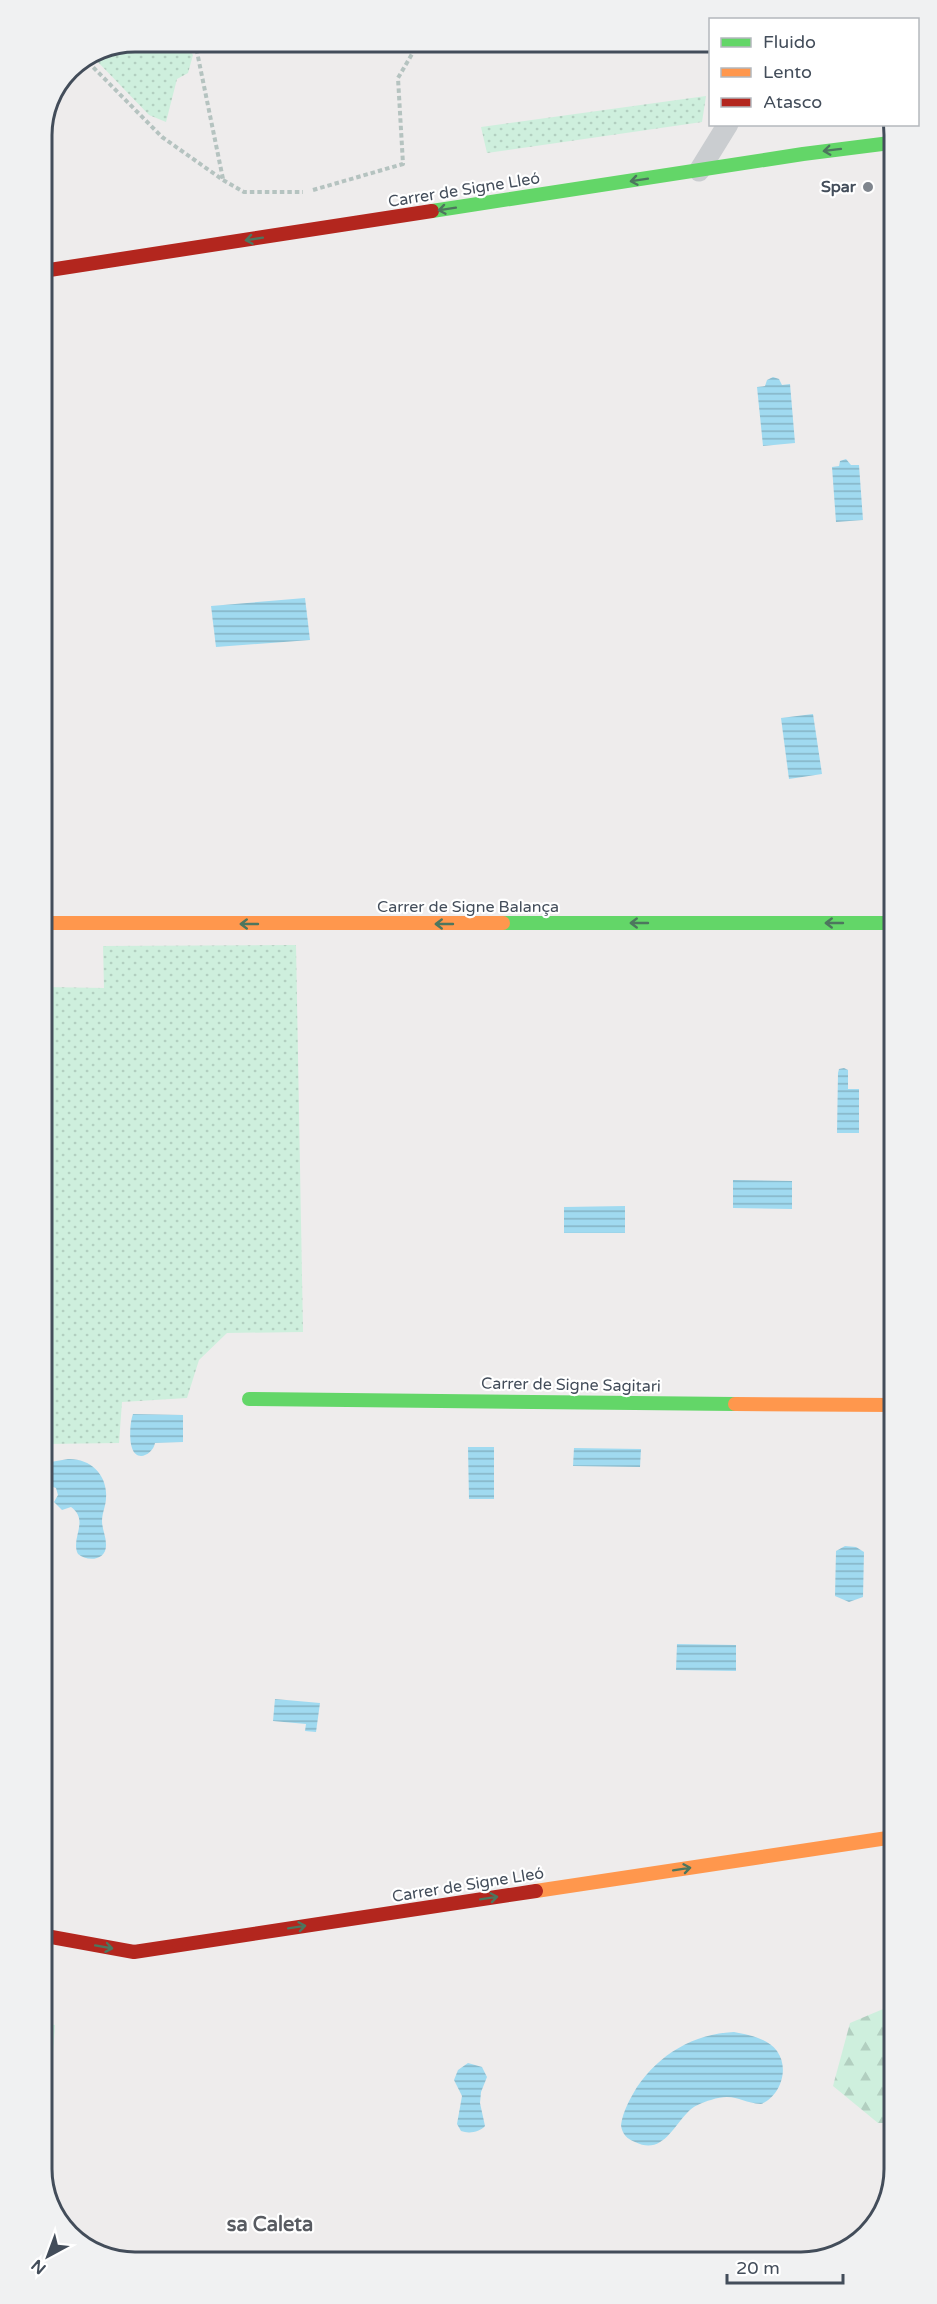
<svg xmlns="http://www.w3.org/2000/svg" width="937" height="2304" font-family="'Varela Round',sans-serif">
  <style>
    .grass { fill: url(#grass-dots) }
    .forest { fill: url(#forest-firs) }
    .garden { fill: #ceefdd }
    .water { fill: url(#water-rules) }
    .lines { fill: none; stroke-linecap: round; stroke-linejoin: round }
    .path { stroke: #b5c3c0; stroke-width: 4; stroke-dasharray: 4.5 3; stroke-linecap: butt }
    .lane { stroke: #cacdd0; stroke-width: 21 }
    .fast { stroke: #63d668; stroke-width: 14 }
    .slow { stroke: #ff974d; stroke-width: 14 }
    .jam { stroke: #b3261e; stroke-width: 14 }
    .oneway { stroke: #4d765e }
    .poi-dot { fill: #7f858d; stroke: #fff; stroke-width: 2 }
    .labels { text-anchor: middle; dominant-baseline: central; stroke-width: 4.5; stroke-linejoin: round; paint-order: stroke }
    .poi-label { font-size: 16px; font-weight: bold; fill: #434d5a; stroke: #fff; text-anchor: end }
    .street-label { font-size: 16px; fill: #434d5a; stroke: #fff }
    .quarter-label { font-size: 20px; font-weight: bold; fill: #585b61; stroke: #fff }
    .rim { fill: none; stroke: #434d5a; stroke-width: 3 }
  </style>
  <defs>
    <pattern id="grass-dots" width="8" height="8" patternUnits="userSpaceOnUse" patternTransform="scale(1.5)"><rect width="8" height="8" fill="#ceefdd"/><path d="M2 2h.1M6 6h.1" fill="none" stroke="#b2cfc0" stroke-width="1.8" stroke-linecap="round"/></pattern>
    <pattern id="forest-firs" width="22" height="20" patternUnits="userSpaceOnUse" patternTransform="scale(1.5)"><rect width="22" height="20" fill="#ceefdd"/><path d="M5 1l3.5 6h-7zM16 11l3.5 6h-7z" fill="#b2cfc0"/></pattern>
    <pattern id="water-rules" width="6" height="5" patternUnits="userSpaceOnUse" patternTransform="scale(1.5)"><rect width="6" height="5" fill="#a0daf0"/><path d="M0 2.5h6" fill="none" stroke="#84b3c5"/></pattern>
  </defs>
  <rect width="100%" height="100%" fill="#eeecec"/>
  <g class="grass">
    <polygon points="136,42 185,42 186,46 193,55 188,73 177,79 166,122 149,115 95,59"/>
    <polygon points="706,96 702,122 487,153 481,127"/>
    <polygon points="296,945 303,1332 227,1333 199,1360 187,1398 122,1402 119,1443 45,1444 44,987 104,988 103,946"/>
  </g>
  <polygon class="forest" points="895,2004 895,2123 878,2123 833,2086 850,2023"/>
  <polygon class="garden" points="46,2024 55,2025 52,2066 47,2065"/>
  <g class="water">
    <polygon points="773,377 779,379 782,385 790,384 795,443 763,446 757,387 765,386 767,380"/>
    <polygon points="846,459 851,465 859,465 863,520 836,522 832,467 839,466 840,461"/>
    <polygon points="305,598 310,640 216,647 211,606"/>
    <polygon points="813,714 822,774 789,779 781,718"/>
    <polygon points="844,1068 848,1070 848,1089 859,1089 859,1133 837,1133 838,1073 839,1069"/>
    <polygon points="733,1180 792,1181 792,1209 733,1208"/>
    <polygon points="625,1206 625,1233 564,1233 564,1207"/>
    <path d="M 133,1414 L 183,1415 L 183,1442 L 155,1443 C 153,1454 137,1463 132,1448 C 129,1440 130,1421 133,1414 Z"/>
    <polygon points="468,1447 494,1447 494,1499 469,1499"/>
    <polygon points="574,1448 641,1449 640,1467 573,1466"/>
    <path d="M 68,1459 C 90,1458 108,1475 106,1498 C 106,1505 102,1513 102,1521 C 102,1529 106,1536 106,1544 C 107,1561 87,1562 78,1554 C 70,1538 90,1521 71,1507 L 62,1510 L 54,1502 L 58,1495 L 56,1488 L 45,1484 L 45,1463 Z"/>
    <polygon points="845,1546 856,1547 864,1552 863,1597 849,1602 835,1596 836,1551"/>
    <polygon points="677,1644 736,1645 736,1671 676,1670"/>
    <polygon points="275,1699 320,1703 316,1732 305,1731 306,1724 273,1721"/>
    <path d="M 734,2032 C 749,2035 767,2038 777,2051 C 790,2069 780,2097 761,2104 C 741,2103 735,2092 711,2100 C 703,2102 693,2106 687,2113 C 672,2129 661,2155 635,2142 C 627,2139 622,2134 621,2125 C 623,2111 630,2099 637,2087 C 660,2054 693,2034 734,2032 Z"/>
    <path d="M 468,2063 L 482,2067 L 487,2077 L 481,2092 L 480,2103 L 485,2126 C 480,2132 469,2134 461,2131 L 457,2124 L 462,2096 L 454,2080 L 458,2070 Z"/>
  </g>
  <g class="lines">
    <g class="path">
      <polyline points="195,42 223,179"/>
      <polyline points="88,62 162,137 223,180 244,192 303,192"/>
      <polyline points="313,190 403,164 398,78 419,42"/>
    </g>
    <polyline class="lane" points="699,171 728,124"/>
    <g class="fast">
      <polyline points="432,211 803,154 890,143"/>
      <polyline points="503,923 892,923"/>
      <polyline points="249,1399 735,1404"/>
    </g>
    <g class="slow">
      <polyline points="44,923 503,923"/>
      <polyline points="735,1404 893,1405"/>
      <polyline points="536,1891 894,1837"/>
    </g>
    <g class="jam">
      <polyline points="43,271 432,211"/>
      <polyline points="46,1936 134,1952 536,1891"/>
    </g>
  </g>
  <defs><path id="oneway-shaft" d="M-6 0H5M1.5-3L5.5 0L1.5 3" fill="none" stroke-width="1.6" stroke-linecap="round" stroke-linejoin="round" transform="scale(1.5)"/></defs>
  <g class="oneway">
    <use href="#oneway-shaft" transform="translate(832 150) rotate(173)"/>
    <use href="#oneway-shaft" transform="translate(639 180) rotate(171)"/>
    <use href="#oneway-shaft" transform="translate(447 209) rotate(171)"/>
    <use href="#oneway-shaft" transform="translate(254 239) rotate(171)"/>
    <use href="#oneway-shaft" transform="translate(639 923) rotate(180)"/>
    <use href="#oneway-shaft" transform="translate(834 923) rotate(180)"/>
    <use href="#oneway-shaft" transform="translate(249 924) rotate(180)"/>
    <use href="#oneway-shaft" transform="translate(444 924) rotate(180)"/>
    <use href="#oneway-shaft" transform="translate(682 1869) rotate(-9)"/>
    <use href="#oneway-shaft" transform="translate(489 1898) rotate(-9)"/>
    <use href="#oneway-shaft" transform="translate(297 1927) rotate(-9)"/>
    <use href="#oneway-shaft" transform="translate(104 1947) rotate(10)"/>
  </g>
  <circle class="poi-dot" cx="868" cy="187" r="6"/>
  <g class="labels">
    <g class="poi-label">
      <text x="856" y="187">Spar</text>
    </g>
    <g class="street-label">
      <text transform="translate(464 190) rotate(-9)">Carrer de Signe Lleó</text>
      <text x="468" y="907">Carrer de Signe Balança</text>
      <text transform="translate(571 1385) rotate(1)">Carrer de Signe Sagitari</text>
      <text transform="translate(468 1885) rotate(-9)">Carrer de Signe Lleó</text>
    </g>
    <g class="quarter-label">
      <text x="270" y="2225">sa Caleta</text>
    </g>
  </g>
  <path d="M0 0H937V2304H0ZM135 52H801A83 83 0 0 1 884 135V2169A83 83 0 0 1 801 2252H135A83 83 0 0 1 52 2169V135A83 83 0 0 1 135 52Z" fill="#f0f1f2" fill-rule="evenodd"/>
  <path class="rim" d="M135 52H801A83 83 0 0 1 884 135V2169A83 83 0 0 1 801 2252H135A83 83 0 0 1 52 2169V135A83 83 0 0 1 135 52Z"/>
  <rect x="709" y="18" width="210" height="108" fill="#ffffff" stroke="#b4b8bd" stroke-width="1.5"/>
  <rect x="721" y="38" width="30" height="9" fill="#63d668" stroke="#b4b8bd" stroke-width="1.5"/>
  <text x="763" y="48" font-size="18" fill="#434d5a">Fluido</text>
  <rect x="721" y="68" width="30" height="9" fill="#ff974d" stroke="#b4b8bd" stroke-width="1.5"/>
  <text x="763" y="78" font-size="18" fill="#434d5a">Lento</text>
  <rect x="721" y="98" width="30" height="9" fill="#b3261e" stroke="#b4b8bd" stroke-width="1.5"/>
  <text x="763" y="108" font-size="18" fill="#434d5a">Atasco</text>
  <g transform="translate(48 2256) rotate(221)" stroke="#ffffff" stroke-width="4.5" paint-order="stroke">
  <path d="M0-4.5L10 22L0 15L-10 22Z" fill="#434d5a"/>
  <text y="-9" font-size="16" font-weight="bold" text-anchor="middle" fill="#434d5a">N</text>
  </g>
  <path d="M727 2274v9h116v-9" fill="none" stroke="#434d5a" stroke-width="3"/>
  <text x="736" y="2274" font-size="18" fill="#434d5a" stroke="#ffffff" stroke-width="4.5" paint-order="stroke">20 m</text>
</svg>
